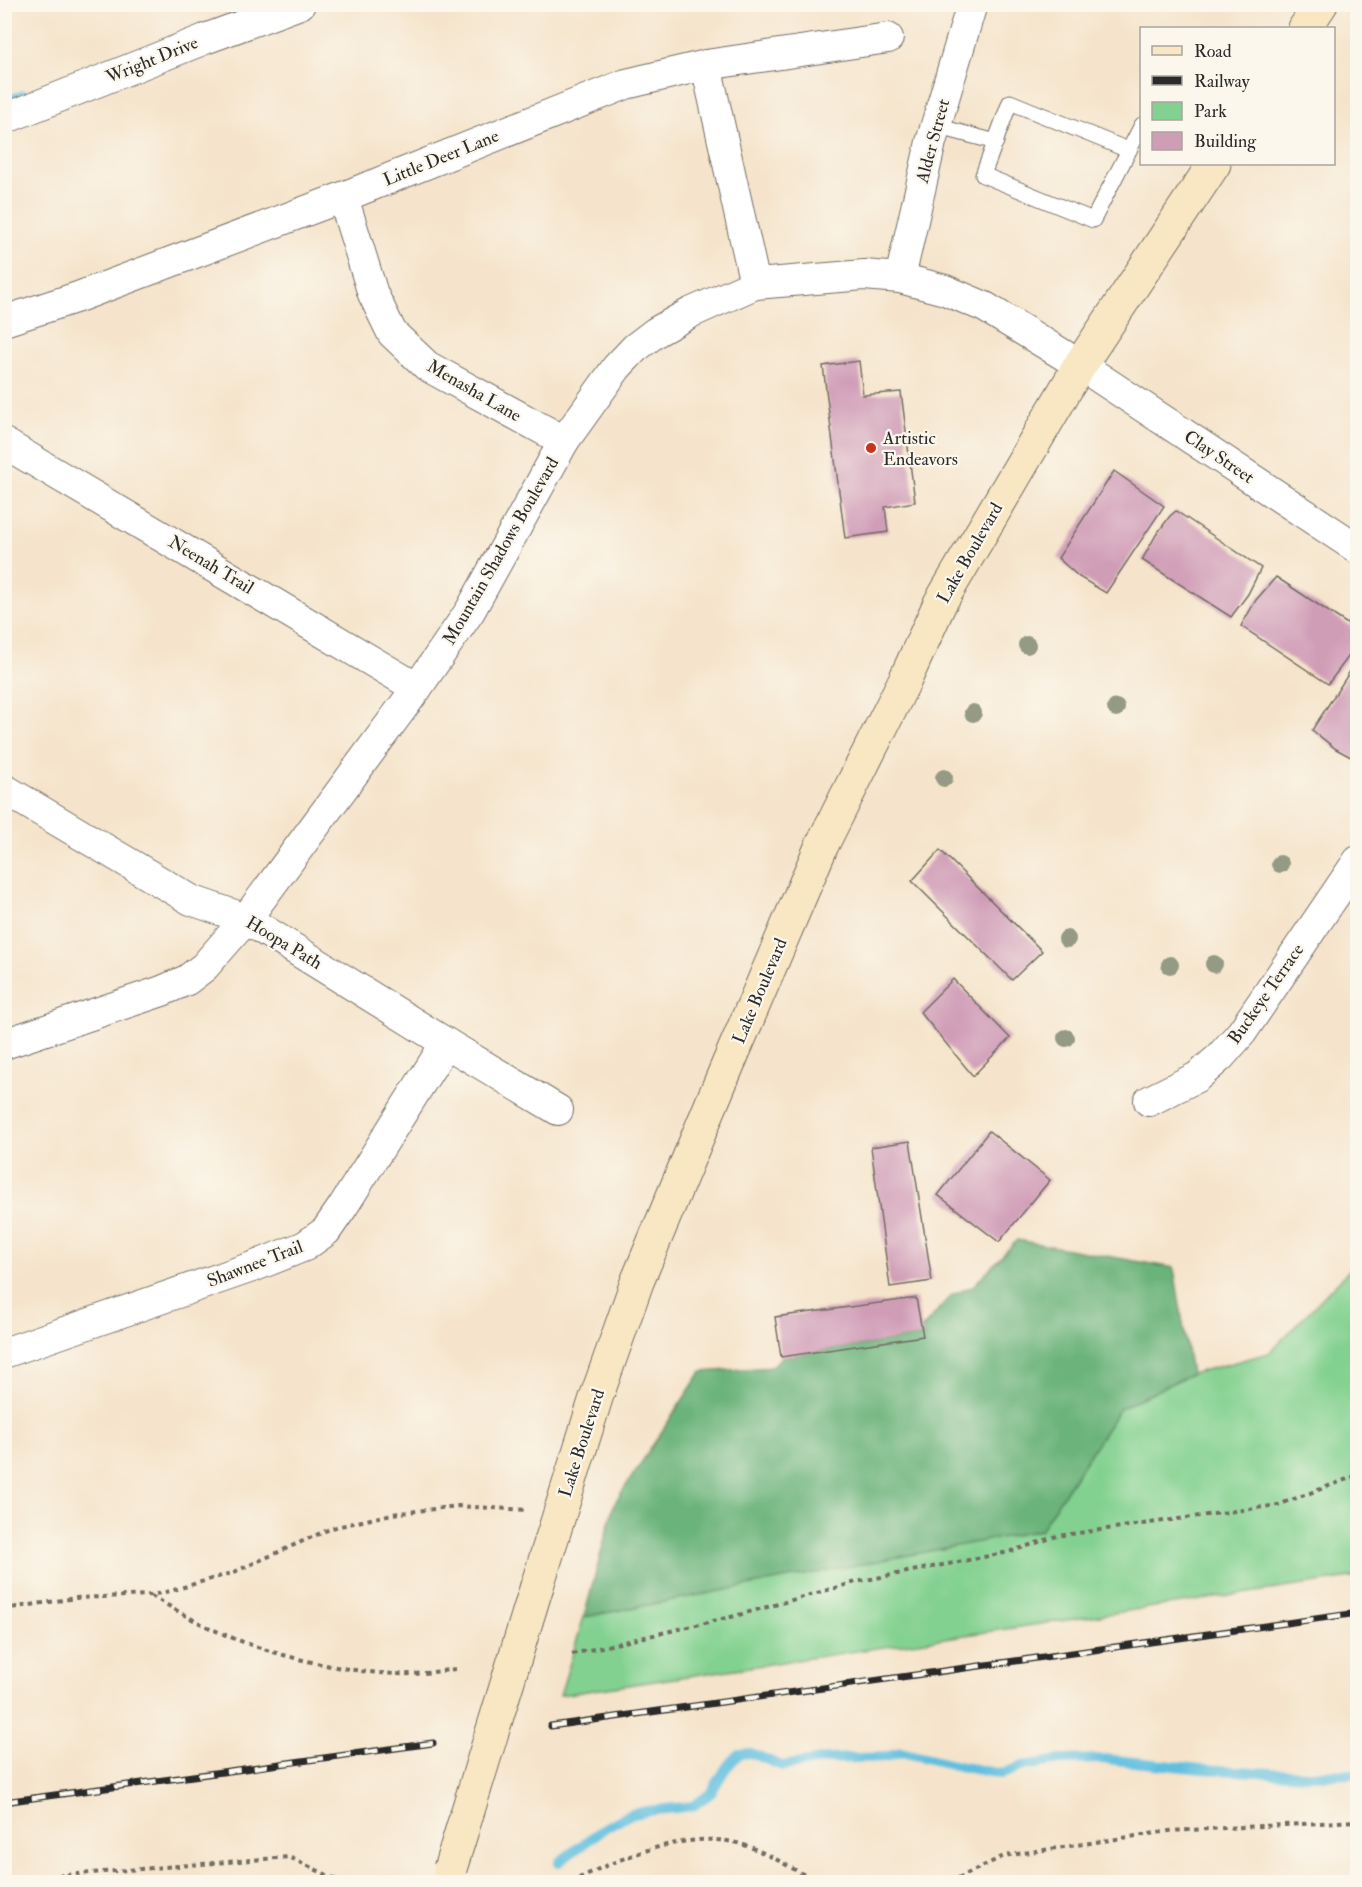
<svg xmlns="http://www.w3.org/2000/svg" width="1362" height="1887" font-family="'IM FELL Double Pica',serif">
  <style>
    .green { fill: #83d190; stroke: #577e5e; stroke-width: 1.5 }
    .forest { fill: #6ab37a; stroke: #4a6f52; stroke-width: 1.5 }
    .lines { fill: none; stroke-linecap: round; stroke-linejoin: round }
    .stream { stroke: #61bfdf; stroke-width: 10 }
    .building { fill: #d09db7 }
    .service-casing { stroke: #726c63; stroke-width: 17 }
    .minor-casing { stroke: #726c63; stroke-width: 32 }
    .secondary-casing { stroke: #726c63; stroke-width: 35 }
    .path { stroke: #726c63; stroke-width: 4; stroke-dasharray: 4.5 4.5; stroke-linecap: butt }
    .service { stroke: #fff; stroke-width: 15 }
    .minor { stroke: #fff; stroke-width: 30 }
    .secondary { stroke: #f9e7c3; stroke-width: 33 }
    .rail-casing { stroke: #2b2b2b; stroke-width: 7 }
    .rail { stroke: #fbf7ec; stroke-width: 4.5; stroke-dasharray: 14; stroke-linecap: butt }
    .secondary-bridge-casing { stroke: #726c63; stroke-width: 35; stroke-linecap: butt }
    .secondary-bridge { stroke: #f9e7c3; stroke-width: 33 }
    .tree { fill: #949a84 }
    .poi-dot { fill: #c8321e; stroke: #fbf7ec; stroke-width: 2 }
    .labels { text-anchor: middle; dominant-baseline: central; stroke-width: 4.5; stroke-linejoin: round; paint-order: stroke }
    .street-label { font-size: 18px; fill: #2b2b2b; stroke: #fbf7ec }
    .poi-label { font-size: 18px; fill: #2b2b2b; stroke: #fbf7ec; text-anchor: start }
  </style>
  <rect width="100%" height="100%" fill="#fbf7ec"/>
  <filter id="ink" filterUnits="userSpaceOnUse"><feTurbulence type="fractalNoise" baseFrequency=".0167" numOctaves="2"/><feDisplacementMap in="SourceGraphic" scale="12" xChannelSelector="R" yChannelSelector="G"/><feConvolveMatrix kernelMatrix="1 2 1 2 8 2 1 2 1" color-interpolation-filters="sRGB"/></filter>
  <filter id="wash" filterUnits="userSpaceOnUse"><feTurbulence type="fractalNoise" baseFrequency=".008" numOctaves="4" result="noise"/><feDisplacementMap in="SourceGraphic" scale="24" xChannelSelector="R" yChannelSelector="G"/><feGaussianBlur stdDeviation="1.35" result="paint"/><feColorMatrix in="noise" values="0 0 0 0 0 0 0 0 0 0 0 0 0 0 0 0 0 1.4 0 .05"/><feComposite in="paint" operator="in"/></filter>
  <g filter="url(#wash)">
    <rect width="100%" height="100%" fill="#f5e4cb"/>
    <polygon class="green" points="1357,1262 1357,1577 560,1695 584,1617 1040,1530 1120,1408 1191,1374 1269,1353"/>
    <polygon class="forest" points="1017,1240 1174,1268 1191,1374 1120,1408 1040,1530 584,1617 614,1504 701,1372 773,1367 781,1357 923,1336 922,1329 950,1296 973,1286"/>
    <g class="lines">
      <g class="stream">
        <polyline points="4,102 24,95"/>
        <polyline points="559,1862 606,1827 629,1815 647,1811 693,1806 711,1793 726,1768 739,1754 751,1753 782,1766 828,1759 886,1757 901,1752 958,1766 1002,1774 1023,1766 1060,1760 1105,1759 1202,1769 1306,1775 1358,1774"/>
      </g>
    </g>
    <g id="blocks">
      <g class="building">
        <polygon points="859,361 863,395 901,392 915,502 885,507 888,532 845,538 823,366"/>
        <polygon points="1114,471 1164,506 1106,593 1079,577 1058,558"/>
        <polygon points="1176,511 1261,568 1248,594 1231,617 1142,560 1156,535 1170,516"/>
        <polygon points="1276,577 1358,631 1358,641 1346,660 1328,684 1241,626 1256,600"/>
        <polygon points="1358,659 1358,761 1336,749 1312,730"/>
        <polygon points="940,850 1042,951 1012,980 912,881"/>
        <polygon points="953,979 1010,1038 973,1076 920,1012"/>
        <polygon points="989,1131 1050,1180 999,1242 938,1195"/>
        <polygon points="910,1141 932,1281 890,1287 871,1147"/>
        <polygon points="916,1298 923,1336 781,1357 775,1317"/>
      </g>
    </g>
  </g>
  <g filter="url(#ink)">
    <use href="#blocks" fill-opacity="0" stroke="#726c63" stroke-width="1.5"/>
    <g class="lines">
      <defs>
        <g id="service">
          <polyline points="936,126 996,142"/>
          <polyline points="1128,150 1010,102 983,175 1093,220 1142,125"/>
        </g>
        <g id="minor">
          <polyline points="706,65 755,284"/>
          <polyline points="4,119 205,39 300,4"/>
          <polyline points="343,197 373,294 392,333 427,366 564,441"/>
          <polyline points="900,278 931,142 972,4"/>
          <polyline points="4,321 78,297 343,197 626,84 706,65 888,38"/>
          <polyline points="4,443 417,688"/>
          <polyline points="4,789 191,900 246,919 446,1043 558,1110"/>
          <polyline points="4,1044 162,991 187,980 204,967 246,919 417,688 470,611 564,441 617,367 635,348 656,332 690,313 755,284 864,275 900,278 945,290 985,307 1080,365 1358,549"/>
          <polyline points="1149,1101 1197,1077 1220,1057 1242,1032 1358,861"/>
          <polyline points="4,1353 255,1266 305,1246 326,1231 342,1208 446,1043"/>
        </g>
        <g id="secondary">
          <polyline points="1305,28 1321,4"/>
          <polyline points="537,1586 596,1398 637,1282 721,1081 822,845 905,680 940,603 1080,365 1214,164"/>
        </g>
      </defs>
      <use href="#service" class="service-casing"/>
      <use href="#minor" class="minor-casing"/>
      <use href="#secondary" class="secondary-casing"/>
      <g class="path">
        <path d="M 151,1596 C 170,1606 188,1618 208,1627 C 261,1653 336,1671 395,1674 C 415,1675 435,1672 455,1669"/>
        <polyline points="4,1609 76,1598 151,1595 170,1591 232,1573 332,1528 392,1514 458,1506 526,1510"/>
        <polyline points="572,1654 735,1616 856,1582 1009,1552 1057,1536 1278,1505 1358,1475"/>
        <polyline points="4,1880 289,1857 342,1882"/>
        <path d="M 571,1882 C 620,1858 692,1826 747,1846 C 771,1855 795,1870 817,1882"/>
        <polyline points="950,1882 1004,1856 1169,1831 1358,1821"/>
      </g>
      <use href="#service" class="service"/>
      <use href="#minor" class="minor"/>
      <use href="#secondary" class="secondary"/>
      <defs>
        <g id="rail">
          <polyline points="551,1726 1358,1613"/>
          <polyline points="4,1802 433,1743"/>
        </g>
      </defs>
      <use href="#rail" class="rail-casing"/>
      <use href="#rail" class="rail"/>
      <defs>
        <polyline id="secondary-bridge" points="450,1869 537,1586"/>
      </defs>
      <use href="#secondary-bridge" class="secondary-bridge-casing"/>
      <use href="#secondary-bridge" class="secondary-bridge"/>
    </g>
    <g class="tree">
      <circle cx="1027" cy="645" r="9"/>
      <circle cx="1116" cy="708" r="9"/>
      <circle cx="973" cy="713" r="9"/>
      <circle cx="944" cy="778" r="9"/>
      <circle cx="1280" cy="864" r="9"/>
      <circle cx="1067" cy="939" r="9"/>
      <circle cx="1214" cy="964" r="9"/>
      <circle cx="1170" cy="965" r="9"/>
      <circle cx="1066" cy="1038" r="9"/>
    </g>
  </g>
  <circle class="poi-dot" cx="871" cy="448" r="6"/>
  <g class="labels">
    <g class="street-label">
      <text transform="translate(152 60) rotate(-22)">Wright Drive</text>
      <text transform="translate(933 141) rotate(-75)">Alder Street</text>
      <text transform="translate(441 158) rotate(-22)">Little Deer Lane</text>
      <text transform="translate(474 391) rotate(30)">Menasha Lane</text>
      <text transform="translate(1219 457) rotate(34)">Clay Street</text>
      <text transform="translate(501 551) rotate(-60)">Mountain Shadows Boulevard</text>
      <text transform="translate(970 553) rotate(-60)">Lake Boulevard</text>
      <text transform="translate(211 565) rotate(31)">Neenah Trail</text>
      <text transform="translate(284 943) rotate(31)">Hoopa Path</text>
      <text transform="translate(760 991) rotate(-67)">Lake Boulevard</text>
      <text transform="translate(1266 994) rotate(-55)">Buckeye Terrace</text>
      <text transform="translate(255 1264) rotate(-21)">Shawnee Trail</text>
      <text transform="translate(582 1443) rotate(-72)">Lake Boulevard</text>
    </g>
    <g class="poi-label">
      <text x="883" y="438">Artistic<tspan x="883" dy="21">Endeavors</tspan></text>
    </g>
  </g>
  <rect width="1362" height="1887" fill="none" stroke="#fbf7ec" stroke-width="24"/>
  <rect x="1140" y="27" width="195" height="138" fill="#fbf7ec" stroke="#a8a59f" stroke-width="1.5"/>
  <rect x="1152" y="46" width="30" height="9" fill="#f9e7c3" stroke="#a8a59f" stroke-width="1.5"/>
  <text x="1194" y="57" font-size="18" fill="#2b2b2b">Road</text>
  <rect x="1152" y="76" width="30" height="9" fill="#2b2b2b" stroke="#a8a59f" stroke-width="1.5"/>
  <text x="1194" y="87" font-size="18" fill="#2b2b2b">Railway</text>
  <rect x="1152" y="102" width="30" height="18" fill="#83d190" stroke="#a8a59f" stroke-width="1.5"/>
  <text x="1194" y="117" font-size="18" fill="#2b2b2b">Park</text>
  <rect x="1152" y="132" width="30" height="18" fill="#d09db7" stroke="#a8a59f" stroke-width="1.5"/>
  <text x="1194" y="147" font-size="18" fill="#2b2b2b">Building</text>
</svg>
